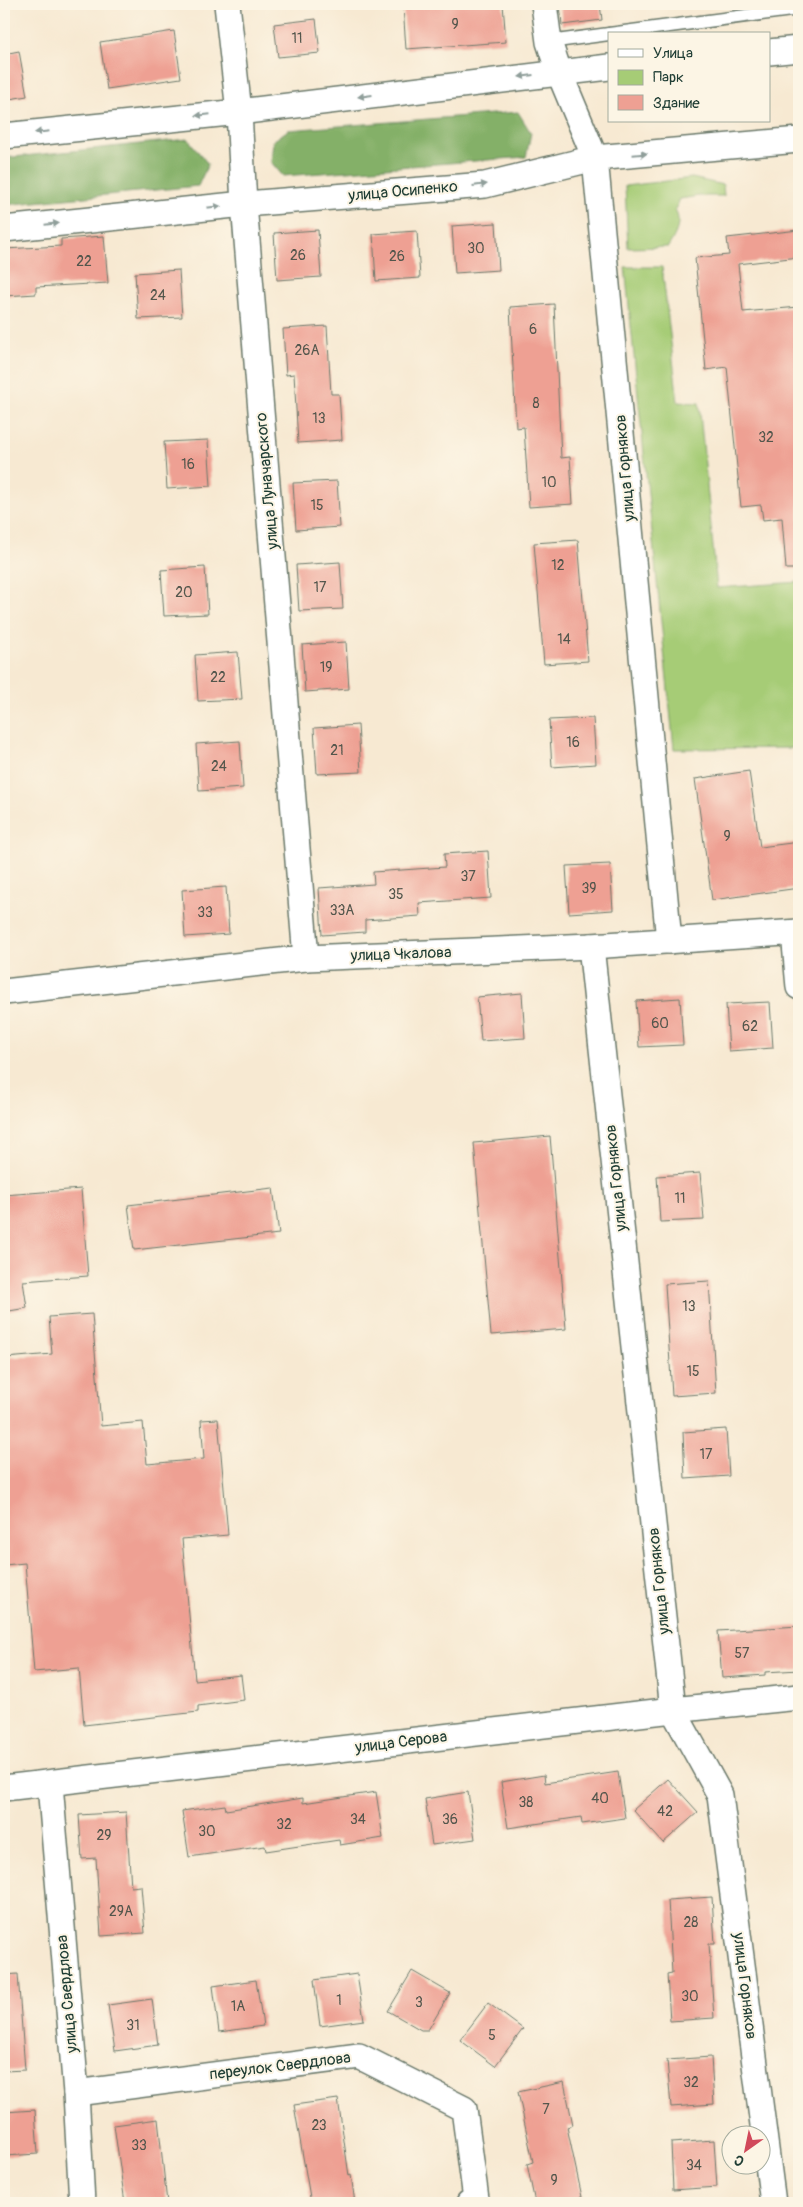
<svg xmlns="http://www.w3.org/2000/svg" width="803" height="2207" font-family="Pangolin,sans-serif">
  <style>
    .green { fill: #a6cc76; stroke: #628455 }
    .forest { fill: #84b067; stroke: #52764e }
    .building { fill: #eea093 }
    .lines { fill: none; stroke-linecap: round; stroke-linejoin: round }
    .service-casing { stroke: #6b796b; stroke-width: 15 }
    .minor-casing { stroke: #6b796b; stroke-width: 28 }
    .service { stroke: #fff; stroke-width: 12 }
    .minor { stroke: #fff; stroke-width: 25 }
    .oneway { fill: #8f9e9a }
    .labels { text-anchor: middle; dominant-baseline: central; stroke-width: 4; stroke-linejoin: round; paint-order: stroke }
    .number-label { font-size: 14px; fill: #53564c }
    .street-label { font-size: 16px; fill: #1f3d34; stroke: #fcf5e5 }
  </style>
  <rect width="100%" height="100%" fill="#fcf5e5"/>
  <filter id="ink" filterUnits="userSpaceOnUse"><feTurbulence type="fractalNoise" baseFrequency=".02" numOctaves="2"/><feDisplacementMap in="SourceGraphic" scale="10" xChannelSelector="R" yChannelSelector="G"/><feConvolveMatrix kernelMatrix="1 2 1 2 8 2 1 2 1" color-interpolation-filters="sRGB"/></filter>
  <filter id="wash" filterUnits="userSpaceOnUse"><feTurbulence type="fractalNoise" baseFrequency=".0096" numOctaves="4" result="noise"/><feDisplacementMap in="SourceGraphic" scale="20" xChannelSelector="R" yChannelSelector="G"/><feGaussianBlur stdDeviation="1.12" result="paint"/><feColorMatrix in="noise" values="0 0 0 0 0 0 0 0 0 0 0 0 0 0 0 0 0 1.4 0 .05"/><feComposite in="paint" operator="in"/></filter>
  <g filter="url(#wash)">
    <rect width="100%" height="100%" fill="#f7e9d2"/>
    <g class="green">
      <path d="M 692,178 L 723,185 L 724,196 L 699,196 L 680,199 L 675,209 C 682,223 676,234 668,247 L 628,248 L 625,186 Z"/>
      <polygon points="625,267 662,267 678,402 699,403 717,588 799,582 799,748 674,749"/>
    </g>
    <g class="forest">
      <polygon points="518,112 531,133 526,157 283,176 271,162 273,141 288,130"/>
      <polygon points="188,139 208,164 198,186 4,205 4,158"/>
    </g>
    <g id="blocks">
      <g class="building">
        <polygon points="434,4 503,4 506,42 406,49 403,6"/>
        <polygon points="560,4 600,4 602,20 562,25"/>
        <polygon points="316,19 320,53 278,57 274,24"/>
        <polygon points="174,31 181,78 107,89 100,42"/>
        <polygon points="19,51 27,96 4,100 4,54"/>
        <polygon points="496,223 499,270 455,273 452,226"/>
        <polygon points="318,230 321,277 277,280 274,233"/>
        <polygon points="799,230 799,257 738,264 743,312 799,307 799,569 786,569 782,518 763,520 761,505 741,507 727,367 706,370 695,258 729,255 727,238"/>
        <polygon points="417,231 420,278 376,281 373,234"/>
        <polygon points="104,236 108,283 36,287 36,294 4,296 4,249 61,246 61,239"/>
        <polygon points="179,270 182,317 138,319 135,273"/>
        <polygon points="554,304 561,458 570,457 573,504 529,507 524,427 516,428 510,307"/>
        <polygon points="327,326 331,394 339,394 342,440 298,443 294,374 286,375 283,329"/>
        <polygon points="208,440 211,486 167,489 164,442"/>
        <polygon points="337,481 340,527 296,530 293,483"/>
        <polygon points="578,540 588,661 544,664 534,543"/>
        <polygon points="340,562 343,609 299,611 296,565"/>
        <polygon points="205,567 208,614 164,616 161,570"/>
        <polygon points="346,642 349,689 305,692 302,645"/>
        <polygon points="238,652 242,699 198,701 195,655"/>
        <polygon points="593,718 596,764 552,767 549,720"/>
        <polygon points="358,725 361,772 317,774 314,728"/>
        <polygon points="240,741 243,788 199,791 196,744"/>
        <polygon points="749,771 760,847 799,842 799,888 712,900 695,779"/>
        <polygon points="488,851 491,898 419,903 420,916 365,920 365,932 322,935 319,888 374,884 373,872 445,867 444,854"/>
        <polygon points="610,864 613,910 569,913 566,866"/>
        <polygon points="226,887 229,934 185,937 182,890"/>
        <polygon points="522,993 525,1038 481,1041 477,997"/>
        <polygon points="680,998 683,1045 639,1047 636,1001"/>
        <polygon points="770,1002 773,1048 729,1051 726,1004"/>
        <polygon points="550,1136 566,1329 491,1335 474,1143"/>
        <polygon points="700,1173 704,1220 660,1222 657,1176"/>
        <polygon points="273,1188 279,1234 134,1250 128,1205"/>
        <polygon points="81,1189 88,1276 23,1281 27,1308 9,1311 4,1271 4,1195"/>
        <polygon points="709,1281 716,1393 672,1396 665,1284"/>
        <polygon points="92,1314 101,1426 143,1422 147,1464 204,1459 201,1420 218,1419 228,1535 182,1539 195,1680 241,1675 244,1700 198,1706 198,1712 84,1725 79,1668 34,1672 25,1563 4,1565 4,1378 8,1378 6,1358 52,1354 49,1317"/>
        <polygon points="726,1429 729,1476 685,1479 683,1432"/>
        <polygon points="799,1626 799,1670 765,1672 765,1675 722,1678 718,1631"/>
        <polygon points="618,1772 625,1818 582,1824 581,1817 508,1828 501,1782 544,1775 545,1783"/>
        <polygon points="668,1779 698,1812 663,1843 633,1810"/>
        <polygon points="376,1792 383,1838 340,1845 339,1840 266,1851 265,1846 189,1857 182,1811 225,1805 226,1810 303,1798 303,1803"/>
        <polygon points="468,1792 475,1839 432,1845 425,1799"/>
        <polygon points="126,1812 131,1887 141,1886 145,1933 101,1936 96,1858 82,1859 79,1815"/>
        <polygon points="712,1897 715,1944 709,1944 714,2018 670,2021 667,1974 672,1973 668,1900"/>
        <polygon points="412,1971 450,1993 428,2030 421,2030 388,2011"/>
        <polygon points="18,1974 25,2070 4,2071 4,1975"/>
        <polygon points="357,1974 364,2020 320,2026 314,1980"/>
        <polygon points="256,1980 263,2026 219,2032 213,1986"/>
        <polygon points="152,1999 158,2045 115,2051 108,2005"/>
        <polygon points="488,2003 523,2029 495,2066 460,2040"/>
        <polygon points="711,2057 714,2104 671,2107 667,2060"/>
        <polygon points="564,2082 573,2125 567,2127 582,2197 552,2203 535,2203 527,2164 533,2162 518,2092"/>
        <polygon points="338,2099 349,2176 351,2175 355,2203 311,2203 294,2105"/>
        <polygon points="35,2110 38,2154 4,2156 4,2112"/>
        <polygon points="158,2119 167,2203 125,2203 114,2125"/>
        <polygon points="714,2140 717,2187 673,2190 671,2143"/>
      </g>
    </g>
  </g>
  <g filter="url(#ink)">
    <use href="#blocks" fill-opacity="0" stroke="#6b796b" stroke-width="1"/>
    <g class="lines">
      <defs>
        <g id="service">
          <polyline points="609,34 799,9"/>
          <polyline points="549,42 609,34"/>
        </g>
        <g id="minor">
          <polyline points="227,4 239,112 244,204 306,958"/>
          <polyline points="544,4 549,42 559,72 595,158 669,941"/>
          <polyline points="769,52 799,49"/>
          <polyline points="4,136 239,112 609,67"/>
          <polyline points="4,229 244,204 485,185 595,158 799,140"/>
          <polyline points="794,933 799,987"/>
          <polyline points="591,946 673,1710 720,1795 773,2203"/>
          <polyline points="4,992 306,958 591,946 799,932"/>
          <polyline points="50,1784 76,2093 82,2203"/>
          <polyline points="4,1788 673,1710 799,1697"/>
          <polyline points="76,2093 359,2056 464,2109 476,2199 469,2203"/>
        </g>
      </defs>
      <use href="#service" class="service-casing"/>
      <use href="#minor" class="minor-casing"/>
      <use href="#service" class="service"/>
      <use href="#minor" class="minor"/>
    </g>
    <defs><path id="oneway-solid" d="M-6-.8H1V-3.2L6.5 0L1 3.2V.8H-6Z" transform="scale(1.25)"/></defs>
    <g class="oneway">
      <use href="#oneway-solid" transform="translate(526 76) rotate(173)"/>
      <use href="#oneway-solid" transform="translate(365 96) rotate(173)"/>
      <use href="#oneway-solid" transform="translate(203 115) rotate(174)"/>
      <use href="#oneway-solid" transform="translate(42 132) rotate(174)"/>
      <use href="#oneway-solid" transform="translate(640 154) rotate(-5)"/>
      <use href="#oneway-solid" transform="translate(480 185) rotate(-7)"/>
      <use href="#oneway-solid" transform="translate(214 207) rotate(-6)"/>
      <use href="#oneway-solid" transform="translate(52 224) rotate(-6)"/>
    </g>
  </g>
  <g class="labels">
    <g class="number-label">
      <text x="455" y="24">9</text>
      <text x="297" y="38">11</text>
      <text x="476" y="248">30</text>
      <text x="298" y="255">26</text>
      <text x="397" y="256">26</text>
      <text x="84" y="261">22</text>
      <text x="158" y="295">24</text>
      <text x="533" y="329">6</text>
      <text x="307" y="350">26А</text>
      <text x="536" y="403">8</text>
      <text x="319" y="418">13</text>
      <text x="766" y="437">32</text>
      <text x="188" y="464">16</text>
      <text x="549" y="482">10</text>
      <text x="317" y="505">15</text>
      <text x="558" y="565">12</text>
      <text x="320" y="587">17</text>
      <text x="184" y="592">20</text>
      <text x="564" y="639">14</text>
      <text x="326" y="667">19</text>
      <text x="218" y="677">22</text>
      <text x="573" y="742">16</text>
      <text x="337" y="750">21</text>
      <text x="219" y="766">24</text>
      <text x="727" y="836">9</text>
      <text x="468" y="876">37</text>
      <text x="589" y="888">39</text>
      <text x="396" y="894">35</text>
      <text x="342" y="910">33А</text>
      <text x="205" y="912">33</text>
      <text x="660" y="1023">60</text>
      <text x="750" y="1026">62</text>
      <text x="680" y="1198">11</text>
      <text x="689" y="1306">13</text>
      <text x="693" y="1371">15</text>
      <text x="706" y="1454">17</text>
      <text x="742" y="1653">57</text>
      <text x="600" y="1798">40</text>
      <text x="526" y="1802">38</text>
      <text x="665" y="1811">42</text>
      <text x="358" y="1819">34</text>
      <text x="450" y="1819">36</text>
      <text x="284" y="1824">32</text>
      <text x="207" y="1831">30</text>
      <text x="104" y="1835">29</text>
      <text x="121" y="1911">29А</text>
      <text x="691" y="1922">28</text>
      <text x="690" y="1996">30</text>
      <text x="339" y="2000">1</text>
      <text x="419" y="2002">3</text>
      <text x="238" y="2006">1А</text>
      <text x="133" y="2025">31</text>
      <text x="492" y="2035">5</text>
      <text x="691" y="2082">32</text>
      <text x="546" y="2109">7</text>
      <text x="319" y="2125">23</text>
      <text x="139" y="2145">33</text>
      <text x="694" y="2165">34</text>
      <text x="554" y="2180">9</text>
    </g>
    <g class="street-label">
      <text transform="translate(403 191) rotate(-5)">улица Осипенко</text>
      <text transform="translate(625 468) rotate(-95)">улица Горняков</text>
      <text transform="translate(267 481) rotate(-95)">улица Луначарского</text>
      <text transform="translate(401 954) rotate(-2)">улица Чкалова</text>
      <text transform="translate(616 1178) rotate(-96)">улица Горняков</text>
      <text transform="translate(659 1581) rotate(-96)">улица Горняков</text>
      <text transform="translate(401 1742) rotate(-7)">улица Серова</text>
      <text transform="translate(745 1986) rotate(83)">улица Горняков</text>
      <text transform="translate(67 1994) rotate(-95)">улица Свердлова</text>
      <text transform="translate(280 2066) rotate(-7)">переулок Свердлова</text>
    </g>
  </g>
  <rect width="803" height="2207" fill="none" stroke="#fcf5e5" stroke-width="20"/>
  <rect x="608" y="32" width="162" height="90" fill="#fcf5e5" stroke="#a4ab9e"/>
  <rect x="618" y="49" width="25" height="8" fill="#ffffff" stroke="#a4ab9e"/>
  <text x="653" y="58" font-size="15" fill="#1f3d34">Улица</text>
  <rect x="618" y="70" width="25" height="15" fill="#a6cc76" stroke="#a4ab9e"/>
  <text x="653" y="82" font-size="15" fill="#1f3d34">Парк</text>
  <rect x="618" y="95" width="25" height="15" fill="#eea093" stroke="#a4ab9e"/>
  <text x="653" y="108" font-size="15" fill="#1f3d34">Здание</text>
  <g transform="translate(746 2150) rotate(213)"><circle r="24" fill="#fcf5e5" stroke="#a4ab9e"/>
  <path d="M0-4L9 19L0 12L-9 19Z" fill="#d1495b"/>
  <text y="-8" font-size="14" font-weight="bold" text-anchor="middle" fill="#1f3d34">С</text>
  </g>
</svg>
